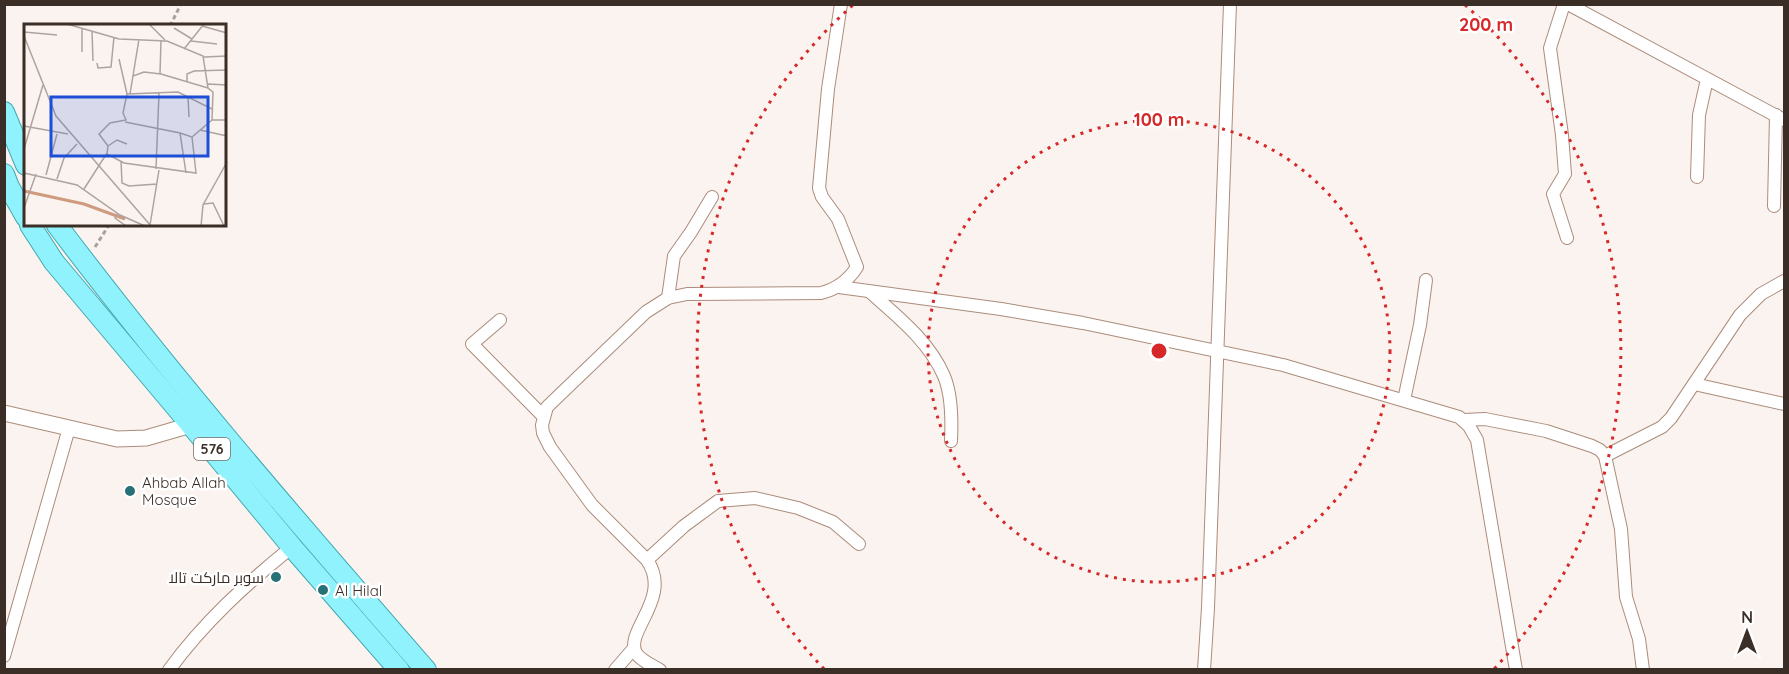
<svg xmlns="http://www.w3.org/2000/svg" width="1789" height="674" font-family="Quicksand,Cairo,sans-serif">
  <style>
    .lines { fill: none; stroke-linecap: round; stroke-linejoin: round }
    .minor-casing { stroke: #ac8c7b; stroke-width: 14 }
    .tertiary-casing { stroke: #ac8c7b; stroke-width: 17 }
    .primary-casing { stroke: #42a8b0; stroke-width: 22 }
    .path { stroke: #aaa19b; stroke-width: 3; stroke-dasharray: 4.5 3; stroke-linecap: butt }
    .minor { stroke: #fff; stroke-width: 12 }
    .tertiary { stroke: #fff; stroke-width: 15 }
    .primary { stroke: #90f2fc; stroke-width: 20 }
    .ring { fill: none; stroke: #d62828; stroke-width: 3; stroke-dasharray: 3 6 }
    .poi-dot { fill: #267078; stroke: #fff; stroke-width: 2 }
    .labels { text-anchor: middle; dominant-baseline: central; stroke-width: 5; stroke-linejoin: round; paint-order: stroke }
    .shield { fill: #fff; stroke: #766d68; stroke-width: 1.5 }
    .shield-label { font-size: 14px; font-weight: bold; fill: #3b2e27 }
    .poi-label { font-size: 15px; fill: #3b2e27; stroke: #fff; text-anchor: start }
    .inset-river { fill: none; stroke: #cf9a7d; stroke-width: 3 }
    .inset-road { fill: none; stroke: #aea49f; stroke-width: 1.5 }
    .view { fill: #1d4ed8; fill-opacity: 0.15; stroke: #1d4ed8; stroke-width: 3 }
    .inset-edge { fill: none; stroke: #3b2e27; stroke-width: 3 }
    .centre { fill: #d62828; stroke: #fff; stroke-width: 3 }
    .ring-label { font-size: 18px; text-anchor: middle; font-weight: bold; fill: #d62828; stroke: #fff; stroke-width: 5; stroke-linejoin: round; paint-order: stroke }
  </style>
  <rect width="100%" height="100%" fill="#faf3ef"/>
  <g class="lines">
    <defs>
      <g id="minor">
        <polyline points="1564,4 1550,48 1562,135 1565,174 1553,194 1567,238"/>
        <polyline points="1568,4 1784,120"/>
        <polyline points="1697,177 1699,115 1707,79"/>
        <polyline points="1774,206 1776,115"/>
        <polyline points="839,287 1001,309 1083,323 1283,365 1459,417 1469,426 1477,440 1516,670"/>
        <path d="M 870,292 C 897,316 929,341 944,376 C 952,395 952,421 951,441"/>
        <polyline points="668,298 674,256 691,232 712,197"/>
        <polyline points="500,320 472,344 543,416"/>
        <polyline points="1694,384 1784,404"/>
        <polyline points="1404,400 1420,325 1426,280"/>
        <polyline points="1464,420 1485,419 1546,431 1592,446 1600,450 1605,456 1621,529 1626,597 1639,639 1643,670"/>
        <polyline points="1605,456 1662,427 1671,418 1740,315 1761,294 1784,281"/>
        <polyline points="647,560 684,526 718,501 755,498 798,508 833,522 859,544"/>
        <polyline points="4,656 69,428"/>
        <path d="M 169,670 C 204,622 246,584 292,547"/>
        <polyline points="615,670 634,648"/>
        <path d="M 660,670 C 652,665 641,661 636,653 C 624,631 673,598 647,560 L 592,505 L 550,447 L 543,433 L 542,425 L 547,407 L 646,312 L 668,298 L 687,294 L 821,293 C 837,289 848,281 857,267 L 838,219 L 822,197 L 819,188 L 828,89 L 841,4"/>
        <polyline points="1204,670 1208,608 1230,4"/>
      </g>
      <polyline id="tertiary" points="4,413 117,439 146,438 191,425"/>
      <g id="primary">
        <polyline points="4,112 26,165"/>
        <polyline points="4,174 9,187 26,217"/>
        <polyline points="30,225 54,262 191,425 292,547 399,670"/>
        <path d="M 57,225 C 173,379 300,525 426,670"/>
      </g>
    </defs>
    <use href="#minor" class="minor-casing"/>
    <use href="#tertiary" class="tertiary-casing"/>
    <use href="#primary" class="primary-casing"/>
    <g class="path">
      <polyline points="170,26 181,4"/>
      <polyline points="95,247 109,225"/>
    </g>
    <use href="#minor" class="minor"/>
    <use href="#tertiary" class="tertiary"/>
    <use href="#primary" class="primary"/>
  </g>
  <g class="ring">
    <circle cx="1159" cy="351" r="231"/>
    <path d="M824 669A462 462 0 0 1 853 5M1465 5A462 462 0 0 1 1494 669"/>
  </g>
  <g class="poi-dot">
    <circle cx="130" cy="491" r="6"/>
    <circle cx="276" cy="577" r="6"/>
    <circle cx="323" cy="590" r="6"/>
  </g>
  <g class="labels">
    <rect class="shield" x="194" y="438" width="36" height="22" rx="4.5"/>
    <g class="shield-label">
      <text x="212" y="449">576</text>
    </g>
    <g class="poi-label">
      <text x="142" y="482">Ahbab Allah<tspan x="142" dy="17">Mosque</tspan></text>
      <text x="264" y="577" text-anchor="end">سوبر ماركت تالا</text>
      <text x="335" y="590">Al Hilal</text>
    </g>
  </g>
  <g transform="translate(24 24)">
    <rect width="202" height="202" fill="#faf3ef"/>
    <path class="inset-river" d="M 0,167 L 60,180 L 101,195"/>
    <path class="inset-road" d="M 43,0 L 95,15 L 143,17 L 179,32 L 184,64 L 189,68 L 188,96 L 203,96M 125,0 L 141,16M 178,2 L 203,9M 150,4 L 168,15M 58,5 L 58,28M 68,7 L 69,37M 0,8 L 33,11M 0,12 L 32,92 L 127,202M 167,17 L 193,20M 160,25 L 180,0M 180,33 L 203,32M 95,35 L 103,70M 73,39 L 74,44 L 87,43 L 90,13M 136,50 L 137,16M 109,52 L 120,48 L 137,50 L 184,64M 163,58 L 163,50 L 170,47 L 203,46M 184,60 L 203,61M 106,70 L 115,15M 164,73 L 165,93M 101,98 L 156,109 L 162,149M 0,102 L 44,110M 176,106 L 203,112M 156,109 L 168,113 L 172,149 L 100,139 L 83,130 L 84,122 L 75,110 L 86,99 L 102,96 L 99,89 L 103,70 L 154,68 L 188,85M 168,113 L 188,96M 84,122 L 93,116 L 103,120M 0,125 L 19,61M 97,137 L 98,159 L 105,162 L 133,160M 132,145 L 135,69M 0,149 L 53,161 L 96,191 L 121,202M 22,151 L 33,110M 33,155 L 40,134 L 53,120M 60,165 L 83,129M 180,180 L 189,179 L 200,202M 0,184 L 12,150M 93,190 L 91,194 L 102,202M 126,201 L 135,146M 177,202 L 179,181 L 203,138"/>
    <path class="view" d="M 27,73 L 184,73 L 184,132 L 27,132 Z"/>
    <rect width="202" height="202" class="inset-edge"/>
  </g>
  <circle cx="1159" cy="351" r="9" class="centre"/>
  <g class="ring-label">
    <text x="1486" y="31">200 m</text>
    <text x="1159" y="126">100 m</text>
  </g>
  <rect width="1789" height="674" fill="none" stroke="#3b2e27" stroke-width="12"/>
  <g transform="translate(1747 632)" stroke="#ffffff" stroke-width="4.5" paint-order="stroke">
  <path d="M0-4.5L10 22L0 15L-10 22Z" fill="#3b2e27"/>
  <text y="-9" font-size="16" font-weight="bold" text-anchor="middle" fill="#3b2e27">N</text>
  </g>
</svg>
